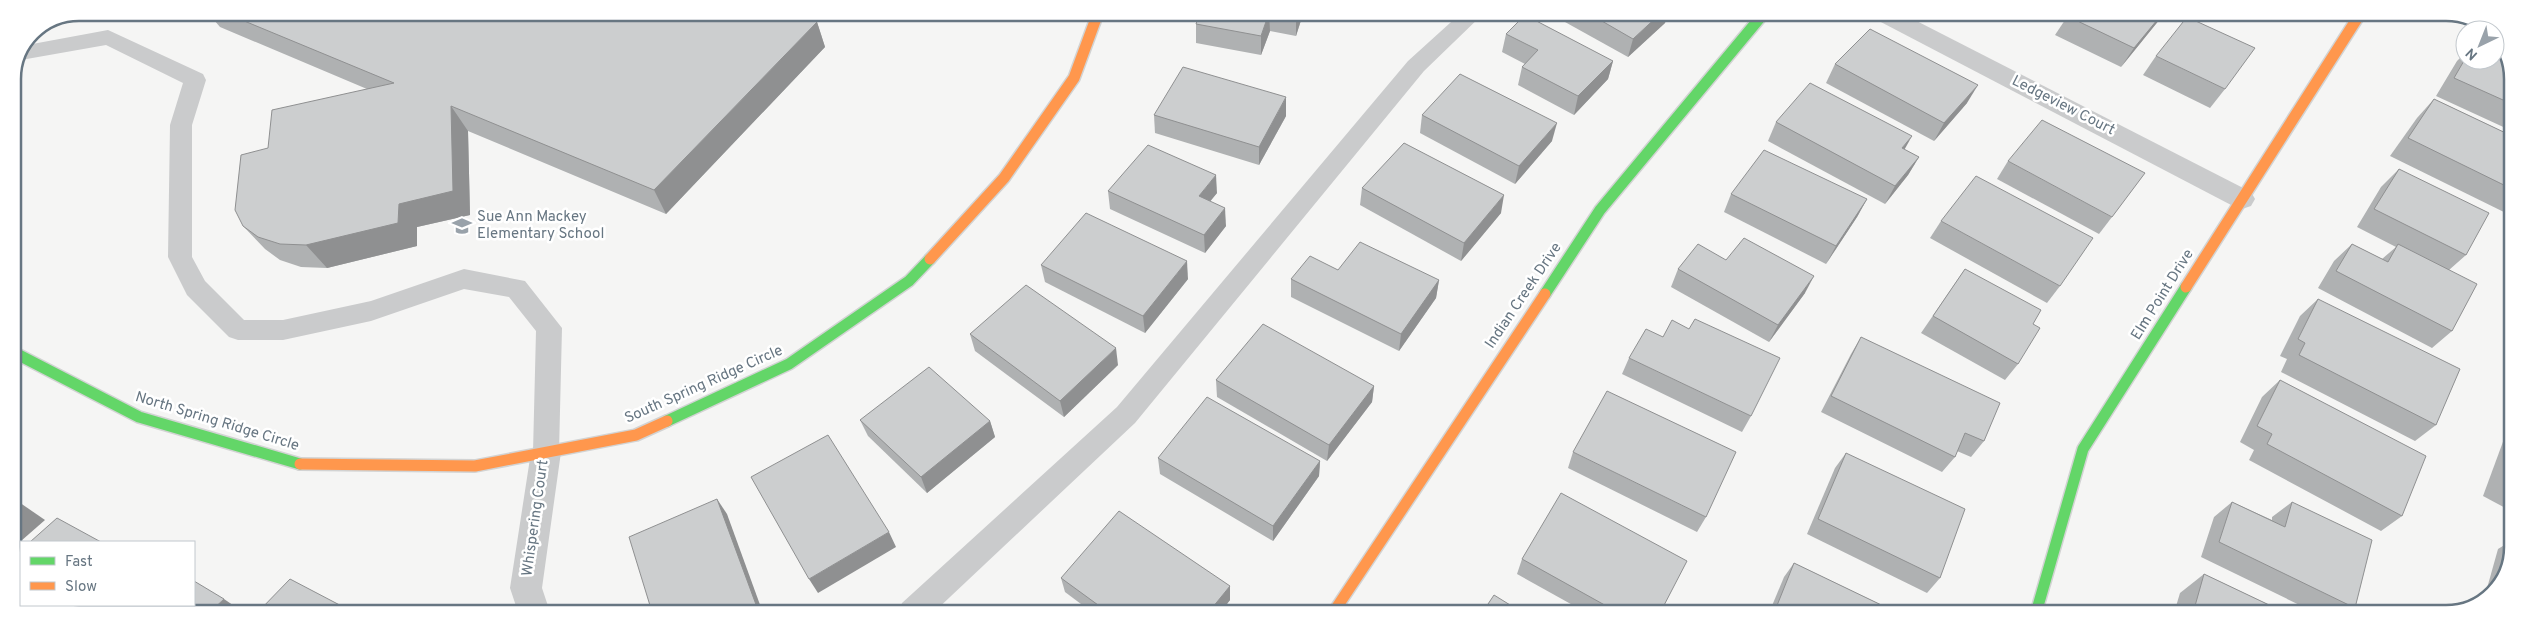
<svg xmlns="http://www.w3.org/2000/svg" width="2525" height="626" font-family="Overpass,sans-serif">
  <style>
    .lines { fill: none; stroke-linecap: round; stroke-linejoin: round }
    .fast-casing { stroke: #d2d3d3; stroke-width: 14 }
    .slow-casing { stroke: #d2d3d3; stroke-width: 14 }
    .lane { fill: #cacbcc; fill-rule: evenodd }
    .street { fill: #cacbcc; fill-rule: evenodd }
    .fast { stroke: #63d668; stroke-width: 11 }
    .slow { stroke: #ff974d; stroke-width: 11 }
    .wall { fill: #afb1b2 }
    .shaded-wall { fill: #8f9091 }
    .building { fill: #cccecf; stroke: #8f9091 }
    .labels { text-anchor: middle; dominant-baseline: central; stroke-width: 5; stroke-linejoin: round; paint-order: stroke }
    .street-label { font-size: 15px; fill: #677682; stroke: #fff }
    .poi-label { font-size: 15px; fill: #677682; stroke: #fff; text-anchor: start }
    .rim { fill: none; stroke: #677682; stroke-width: 2.5 }
  </style>
  <rect width="100%" height="100%" fill="#f5f5f4"/>
  <g class="lines">
    <defs>
      <g id="fast">
        <polyline points="1545,294 1600,210 1764,13"/>
        <polyline points="13,352 139,417 300,464"/>
        <polyline points="667,421 789,364 909,281 930,259"/>
        <polyline points="2036,613 2083,449 2186,287"/>
      </g>
      <g id="slow">
        <polyline points="930,259 1004,178 1074,78 1098,13"/>
        <polyline points="2186,287 2360,14"/>
        <polyline points="300,464 475,466 636,435 667,421"/>
        <polyline points="1333,613 1545,294"/>
      </g>
    </defs>
    <use href="#fast" class="fast-casing"/>
    <use href="#slow" class="slow-casing"/>
    <g class="lane">
      <polygon points="1461,13 1484,13 1424,71 1135,423 933,613 898,613 902,603 1117,407 1408,61"/>
      <polygon points="108,30 203,74 206,80 192,125 192,257 205,281 244,320 283,320 371,301 464,269 525,281 562,328 559,452 555,460 546,464 537,460 533,452 536,331 509,297 464,289 371,321 283,340 238,340 229,337 187,295 168,257 170,125 183,83 106,45 21,60 27,45"/>
    </g>
    <g class="street">
      <polygon points="1873,14 1903,14 2251,192 2255,199 2251,206 2242,209 2233,206 1877,20"/>
      <polygon points="546,439 556,443 561,452 542,588 550,612 518,612 510,588 531,452 536,443"/>
    </g>
    <use href="#fast" class="fast"/>
    <use href="#slow" class="slow"/>
  </g>
  <g class="wall">
    <polygon points="208,13 792,13 817,22 825,47 666,214 468,131 470,215 417,227 417,246 327,268 301,267 280,260 265,249 243,226 268,148 367,89 220,27"/>
    <polygon points="1200,13 1302,13 1302,17 1296,36 1270,31 1261,55 1196,43 1196,24"/>
    <polygon points="1349,13 1369,13 1364,19"/>
    <polygon points="1567,13 1668,13 1665,23 1628,57 1565,22"/>
    <polygon points="2069,14 2164,14 2121,67 2055,35"/>
    <polygon points="1506,34 1613,61 1608,79 1574,115 1518,85 1522,67 1525,64 1502,52"/>
    <polygon points="2498,39 2512,75 2512,131 2436,96 2457,61 2465,53 2465,60 2495,60 2495,43"/>
    <polygon points="2156,56 2225,89 2210,108 2143,75"/>
    <polygon points="1835,64 1967,103 1934,141 1826,83"/>
    <polygon points="2434,99 2512,136 2512,216 2390,156 2417,118"/>
    <polygon points="1154,115 1286,116 1259,165 1155,133"/>
    <polygon points="1422,115 1552,141 1515,184 1420,133"/>
    <polygon points="1776,122 1904,150 1919,157 1908,175 1885,204 1768,141"/>
    <polygon points="2008,161 2112,217 2099,234 1997,179"/>
    <polygon points="2399,169 2466,255 2449,270 2452,331 2432,348 2318,288 2334,261 2352,244 2382,259 2396,247 2357,227 2381,187"/>
    <polygon points="1362,188 1501,213 1461,261 1360,205"/>
    <polygon points="1108,191 1217,193 1210,201 1226,226 1205,253 1110,209"/>
    <polygon points="1731,194 1867,199 1857,217 1826,264 1724,212"/>
    <polygon points="1941,221 2060,286 2047,303 1930,238"/>
    <polygon points="1726,260 1805,293 1769,342 1671,287 1678,269"/>
    <polygon points="1041,265 1188,279 1145,333 1045,282"/>
    <polygon points="1965,269 2033,324 2018,364 2005,380 1921,333"/>
    <polygon points="1338,270 1439,280 1436,298 1399,351 1291,297 1291,279"/>
    <polygon points="2318,299 2436,425 2415,441 2281,372 2287,359 2280,356 2300,316"/>
    <polygon points="970,334 1118,365 1064,417 975,351"/>
    <polygon points="1861,337 1984,441 1971,457 1957,451 1955,457 1942,472 1821,412 1851,354"/>
    <polygon points="1629,358 1751,416 1742,432 1622,374"/>
    <polygon points="1216,380 1374,386 1372,402 1327,461 1217,397"/>
    <polygon points="2280,380 2402,516 2381,531 2249,460 2254,450 2240,442 2262,397"/>
    <polygon points="860,420 990,421 995,437 927,493 868,436"/>
    <polygon points="2511,434 2511,511 2483,496 2504,439"/>
    <polygon points="1573,452 1706,517 1697,532 1568,468"/>
    <polygon points="1846,453 1940,578 1927,593 1807,534 1835,468"/>
    <polygon points="1158,458 1320,461 1319,476 1273,541 1160,474"/>
    <polygon points="2232,502 2272,520 2272,517 2292,502 2355,608 2348,613 2316,613 2201,557 2214,517"/>
    <polygon points="2511,541 2511,560 2489,597 2484,599 2498,549"/>
    <polygon points="1522,559 1660,613 1587,613 1517,574"/>
    <polygon points="1794,563 1898,613 1769,613 1784,577"/>
    <polygon points="2204,574 2286,613 2174,613 2180,593"/>
    <polygon points="1061,578 1230,586 1230,600 1220,613 1093,613 1065,592"/>
  </g>
  <g class="shaded-wall">
    <polygon points="1269,13 1270,31 1261,55 1261,36"/>
    <polygon points="1298,13 1302,13 1302,17 1296,36 1296,17"/>
    <polygon points="1364,13 1369,13 1364,19"/>
    <polygon points="1661,13 1668,13 1665,23 1628,57 1633,39"/>
    <polygon points="2162,14 2164,14 2121,67 2134,48"/>
    <polygon points="817,22 825,47 666,214 654,190"/>
    <polygon points="1613,61 1608,79 1574,115 1578,96"/>
    <polygon points="1978,85 1967,103 1934,141 1944,123"/>
    <polygon points="1286,97 1286,116 1259,165 1259,147"/>
    <polygon points="451,106 468,131 470,215 417,227 417,246 327,268 306,245"/>
    <polygon points="1557,123 1552,141 1515,184 1519,166"/>
    <polygon points="1912,136 1902,154 1902,148"/>
    <polygon points="1919,157 1908,175 1885,204 1895,186"/>
    <polygon points="1216,175 1217,193 1200,214 1199,196"/>
    <polygon points="1504,195 1501,213 1461,261 1464,243"/>
    <polygon points="1867,199 1857,217 1826,264 1836,246"/>
    <polygon points="1225,208 1226,226 1205,253 1204,235"/>
    <polygon points="1187,261 1188,279 1145,333 1143,316"/>
    <polygon points="1814,276 1805,293 1769,342 1778,325"/>
    <polygon points="1439,280 1436,298 1399,351 1401,334"/>
    <polygon points="1116,348 1118,365 1064,417 1060,401"/>
    <polygon points="1374,386 1372,402 1327,461 1329,445"/>
    <polygon points="990,421 995,437 927,493 921,477"/>
    <polygon points="1320,461 1319,476 1273,541 1273,526"/>
    <polygon points="13,498 45,520 13,548"/>
    <polygon points="717,499 727,514 763,613 752,613"/>
    <polygon points="889,532 896,547 818,593 809,579"/>
    <polygon points="1230,586 1230,600 1220,613 1208,613"/>
    <polygon points="224,599 243,612 210,612"/>
    <polygon points="59,605 96,605 89,612 66,612 57,607"/>
  </g>
  <g class="building">
    <polygon points="225,13 792,13 817,22 654,190 451,106 453,191 399,204 398,223 306,245 280,244 258,237 243,226 235,210 241,155 268,148 272,110 394,83"/>
    <polygon points="1200,13 1269,13 1261,36 1196,24"/>
    <polygon points="1274,13 1298,13 1296,17"/>
    <polygon points="1588,13 1661,13 1633,39"/>
    <polygon points="2069,14 2162,14 2134,48 2067,16"/>
    <polygon points="1525,15 1613,61 1578,96 1522,67 1538,50 1506,34"/>
    <polygon points="2187,17 2255,48 2225,89 2156,56"/>
    <polygon points="1870,29 1978,85 1944,123 1835,64"/>
    <polygon points="2495,51 2504,55 2512,75 2512,104 2454,78 2465,59 2465,60 2495,60"/>
    <polygon points="1183,67 1286,97 1259,147 1154,115"/>
    <polygon points="1460,74 1557,123 1519,166 1422,115"/>
    <polygon points="1810,83 1912,136 1902,148 1919,157 1895,186 1776,122"/>
    <polygon points="2434,99 2512,136 2512,189 2408,138"/>
    <polygon points="2042,120 2145,173 2112,217 2008,161"/>
    <polygon points="1404,143 1504,195 1464,243 1362,188"/>
    <polygon points="1148,145 1216,175 1199,196 1225,208 1204,235 1108,191"/>
    <polygon points="1764,150 1867,199 1836,246 1731,194"/>
    <polygon points="2399,169 2489,213 2466,255 2374,209"/>
    <polygon points="1976,176 2093,238 2060,286 1941,221"/>
    <polygon points="1086,213 1187,261 1143,316 1041,265"/>
    <polygon points="1744,238 1814,276 1778,325 1678,269 1698,244 1726,260"/>
    <polygon points="1360,242 1439,280 1401,334 1291,279 1310,256 1338,270"/>
    <polygon points="2352,244 2388,262 2398,244 2477,284 2452,331 2336,271"/>
    <polygon points="1965,269 2041,310 2033,324 2040,328 2018,364 1933,316"/>
    <polygon points="1026,285 1116,348 1060,401 970,334"/>
    <polygon points="2318,299 2460,369 2436,425 2299,355 2305,343 2298,339"/>
    <polygon points="1695,319 1780,358 1751,416 1629,358 1646,329 1663,337 1672,320 1689,329"/>
    <polygon points="1263,324 1374,386 1329,445 1216,380"/>
    <polygon points="1861,337 2000,403 1984,441 1965,433 1955,457 1831,396"/>
    <polygon points="929,367 990,421 921,477 860,420"/>
    <polygon points="2280,380 2426,456 2402,516 2267,444 2272,434 2257,426"/>
    <polygon points="1607,391 1736,452 1706,517 1573,452"/>
    <polygon points="1207,397 1320,461 1273,526 1158,458"/>
    <polygon points="828,435 889,532 809,579 751,477"/>
    <polygon points="1846,453 1965,509 1940,578 1818,519"/>
    <polygon points="2511,465 2511,484 2506,480"/>
    <polygon points="1561,493 1687,561 1660,613 1619,613 1522,559"/>
    <polygon points="13,499 22,505 13,513"/>
    <polygon points="717,499 758,610 752,613 652,612 629,537"/>
    <polygon points="2232,502 2285,527 2292,502 2372,540 2355,608 2219,542"/>
    <polygon points="1119,511 1230,586 1208,613 1109,613 1061,578"/>
    <polygon points="57,518 101,542 30,542"/>
    <polygon points="21,550 21,573 14,557"/>
    <polygon points="1794,563 1898,613 1774,613"/>
    <polygon points="2204,574 2286,613 2193,613"/>
    <polygon points="290,579 353,612 258,612"/>
    <polygon points="194,581 224,599 210,612 106,612 114,605 194,605"/>
    <polygon points="1494,595 1523,613 1482,613"/>
  </g>
  <defs>
    <symbol id="school-bare" viewBox="-9 -9 18 18"><path d="M0-5L7-2L0 1L-7-2ZM-4 1L0 2.5L4 1V4Q0 6-4 4Z" fill="#99a2aa" stroke="#fff" stroke-width="2.5" paint-order="stroke"/></symbol>
  </defs>
  <g fill-rule="evenodd">
    <use href="#school-bare" x="448" y="212" width="28" height="28"/>
  </g>
  <g class="labels">
    <g class="street-label">
      <text transform="translate(2063 106) rotate(27)">Ledgeview Court</text>
      <text transform="translate(2163 295) rotate(-58)">Elm Point Drive</text>
      <text transform="translate(1524 296) rotate(-56)">Indian Creek Drive</text>
      <text transform="translate(704 385) rotate(-24)">South Spring Ridge Circle</text>
      <text transform="translate(217 422) rotate(17)">North Spring Ridge Circle</text>
      <text transform="translate(536 518) rotate(-82)">Whispering Court</text>
    </g>
    <g class="poi-label">
      <text x="477" y="217">Sue Ann Mackey<tspan x="477" dy="17">Elementary School</tspan></text>
    </g>
  </g>
  <path d="M0 0H2525V626H0ZM79 21H2446A58 58 0 0 1 2504 79V547A58 58 0 0 1 2446 605H79A58 58 0 0 1 21 547V79A58 58 0 0 1 79 21Z" fill="#fff" fill-rule="evenodd"/>
  <path class="rim" d="M79 21H2446A58 58 0 0 1 2504 79V547A58 58 0 0 1 2446 605H79A58 58 0 0 1 21 547V79A58 58 0 0 1 79 21Z"/>
  <rect x="20" y="541" width="175" height="65" fill="#ffffff" stroke="#c2c8cd"/>
  <rect x="30" y="557" width="25" height="8" fill="#63d668" stroke="#c2c8cd"/>
  <text x="65" y="566" font-size="15" fill="#677682">Fast</text>
  <rect x="30" y="582" width="25" height="8" fill="#ff974d" stroke="#c2c8cd"/>
  <text x="65" y="591" font-size="15" fill="#677682">Slow</text>
  <g transform="translate(2480 45) rotate(223)"><circle r="24" fill="#ffffff" stroke="#c2c8cd"/>
  <path d="M0-4L9 19L0 12L-9 19Z" fill="#99a2aa"/>
  <text y="-8" font-size="14" font-weight="bold" text-anchor="middle" fill="#677682">N</text>
  </g>
</svg>
